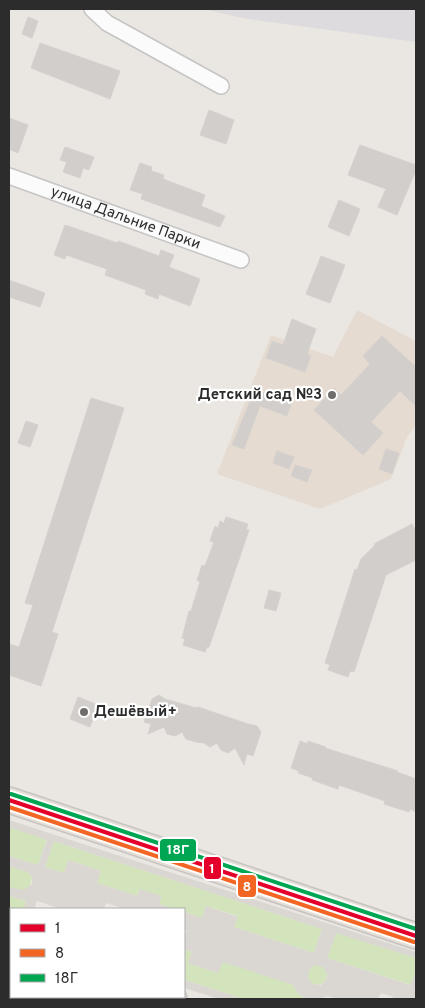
<svg xmlns="http://www.w3.org/2000/svg" width="425" height="1008" font-family="Overpass,sans-serif">
  <style>
    .industrial { fill: #dddbdd }
    .education { fill: #e5dbd0 }
    .green { fill: #d3e4bc }
    .plaza { fill: #dad6d2; fill-rule: evenodd }
    .building { fill: #d1cecb; stroke: #d5d1ce }
    .lines { fill: none; stroke-linecap: round; stroke-linejoin: round }
    .street-casing { stroke: #c6c5c5; stroke-width: 18 }
    .primary-casing { stroke: #c6c4c2; stroke-width: 28 }
    .street { stroke: #fcfbfb; stroke-width: 15 }
    .primary { stroke: #e7dfd5; stroke-width: 25 }
    .bus-1-casing { stroke: #fff; stroke-width: 8 }
    .bus-2-casing { stroke: #fff; stroke-width: 8 }
    .bus-3-casing { stroke: #fff; stroke-width: 8 }
    .bus-1 { stroke: #e4002b; stroke-width: 4 }
    .bus-2 { stroke: #f26522; stroke-width: 4 }
    .bus-3 { stroke: #00a651; stroke-width: 4 }
    .poi-dot { fill: #6e6d6c; stroke: #fff; stroke-width: 2 }
    .labels { text-anchor: middle; dominant-baseline: central; stroke-width: 4.5; stroke-linejoin: round; paint-order: stroke }
    .street-label { font-size: 15px; fill: #2c2c2c; stroke: #fff }
    .poi-label { font-size: 15px; font-weight: bold; fill: #2c2c2c; stroke: #fff; text-anchor: end }
    .line-badge { stroke: #fff; stroke-width: 2 }
    .badge-label { font-size: 14px; text-anchor: middle; font-weight: bold; fill: #fff }
  </style>
  <rect width="100%" height="100%" fill="#eae6e2"/>
  <polygon class="industrial" points="204,9 416,9 416,42 242,18"/>
  <polygon class="education" points="357,310 416,341 416,425 407,437 391,479 320,509 217,474 271,335 333,357"/>
  <g class="green">
    <polygon points="9,827 47,839 38,865 9,856"/>
    <polygon points="54,841 322,929 314,953 234,927 237,916 206,906 202,918 184,912 184,909 175,909 159,904 161,896 139,890 137,896 97,883 101,871 68,860 64,873 45,867"/>
    <polygon points="9,866 28,872 32,877 30,887 21,891 9,887"/>
    <polygon points="9,896 26,901 24,909 11,909 11,924 9,923"/>
    <polygon points="336,932 416,958 416,977 414,976 411,985 327,958"/>
    <polygon points="184,949 192,952 188,963 218,973 222,961 293,985 298,993 304,997 304,999 244,999 184,980"/>
    <circle cx="317" cy="975" r="10"/>
  </g>
  <g class="plaza">
    <path d="M 9,820 L 416,952 L 416,958 L 336,933 L 327,958 L 410,985 L 414,976 L 416,977 L 416,999 L 393,999 L 393,997 L 381,993 L 378,999 L 338,999 L 327,996 L 320,999 L 304,999 L 304,997 L 298,993 L 293,985 L 223,962 L 218,973 L 188,963 L 192,952 L 184,949 L 184,937 L 187,930 L 184,929 L 184,912 L 202,918 L 206,906 L 238,917 L 234,927 L 314,953 L 322,929 L 54,841 L 45,867 L 64,873 L 68,860 L 101,871 L 97,883 L 137,896 L 140,889 L 161,896 L 159,904 L 175,909 L 118,909 L 119,907 L 106,903 L 104,909 L 56,909 L 56,907 L 37,901 L 34,909 L 24,909 L 26,901 L 9,896 L 9,887 L 24,890 L 32,884 L 32,877 L 28,872 L 9,866 L 9,856 L 38,865 L 47,840 L 9,827 ZM 315,965 L 323,967 L 327,974 L 327,979 L 321,985 L 313,984 L 308,978 L 309,970 Z"/>
    <polygon points="184,980 244,999 219,999 184,988"/>
  </g>
  <g class="building">
    <polygon points="28,17 38,21 32,38 22,34"/>
    <polygon points="40,43 120,71 110,99 31,68"/>
    <polygon points="209,110 234,120 226,144 200,135"/>
    <polygon points="9,118 28,125 18,153 9,149"/>
    <polygon points="360,145 416,165 416,170 397,215 378,207 386,189 348,175"/>
    <polygon points="65,147 94,157 89,170 83,168 80,178 63,172 67,162 60,160"/>
    <polygon points="140,163 152,167 151,171 164,175 163,179 205,195 201,206 225,216 220,227 141,199 143,194 130,190"/>
    <polygon points="339,200 360,209 349,236 328,227"/>
    <polygon points="65,225 117,243 118,241 159,256 161,250 174,255 169,267 200,279 190,306 159,294 158,299 145,294 146,290 105,275 107,269 66,255 65,259 54,255"/>
    <polygon points="321,256 345,265 330,303 306,294"/>
    <polygon points="9,280 45,293 40,307 9,297"/>
    <polygon points="292,319 316,329 307,354 311,356 305,372 266,358 272,341 283,345"/>
    <polygon points="382,336 416,367 416,406 400,391 371,422 383,433 363,455 314,410 334,388 341,395 370,364 363,356"/>
    <polygon points="255,389 291,404 287,416 260,406 244,449 232,445"/>
    <polygon points="91,398 124,408 52,632 58,634 41,686 9,675 9,644 19,647 33,605 25,603"/>
    <polygon points="26,421 38,425 30,447 18,443"/>
    <polygon points="386,449 399,453 392,474 379,469"/>
    <polygon points="277,451 294,457 289,469 273,463"/>
    <polygon points="295,465 312,470 307,482 291,476"/>
    <polygon points="226,517 248,524 246,529 249,530 209,647 207,647 205,652 183,645 185,639 182,638 189,611 191,611 200,582 197,580 202,565 205,566 214,542 210,541 215,526 218,528 220,521 224,523"/>
    <polygon points="412,524 416,531 416,560 386,575 354,672 350,671 348,677 328,670 330,665 325,663 355,569 357,570 361,559 375,545 374,544"/>
    <polygon points="269,590 281,593 276,611 264,608"/>
    <polygon points="159,695 165,699 196,708 198,707 248,724 257,726 261,732 253,756 247,754 244,765 235,748 228,753 221,750 217,743 210,747 204,743 196,742 186,739 182,732 175,736 167,734 164,727 148,734 151,724 144,722 152,699"/>
    <polygon points="78,697 98,705 90,727 70,719"/>
    <polygon points="300,741 307,744 308,741 326,747 325,748 398,771 397,772 416,779 416,812 410,809 409,812 384,804 385,801 339,785 338,789 312,780 313,778 298,773 299,771 291,768"/>
  </g>
  <g class="lines">
    <defs>
      <g id="street">
        <polyline points="92,9 107,23 221,86"/>
        <path id="s1" d="M 9,176 L 241,260"/>
      </g>
      <g id="primary">
        <polyline points="9,800 416,936"/>
        <polyline points="9,946 11,947"/>
        <polyline points="166,997 174,999"/>
      </g>
    </defs>
    <use href="#street" class="street-casing"/>
    <use href="#primary" class="primary-casing"/>
    <use href="#street" class="street"/>
    <use href="#primary" class="primary"/>
    <defs>
      <polyline id="bus-1" points="9,800 416,936"/>
      <polyline id="bus-2" points="9,807 414,942"/>
      <polyline id="bus-3" points="11,794 416,929"/>
    </defs>
    <use href="#bus-1" class="bus-1-casing"/>
    <use href="#bus-2" class="bus-2-casing"/>
    <use href="#bus-3" class="bus-3-casing"/>
    <use href="#bus-1" class="bus-1"/>
    <use href="#bus-2" class="bus-2"/>
    <use href="#bus-3" class="bus-3"/>
  </g>
  <g class="poi-dot">
    <circle cx="332" cy="395" r="5"/>
    <circle cx="84" cy="712" r="5"/>
  </g>
  <g class="labels">
    <g class="street-label">
      <text stroke="none"><textPath href="#s1" startOffset="124">улица Дальние Парки</textPath></text>
    </g>
    <g class="poi-label">
      <text x="322" y="395">Детский сад №3</text>
      <text x="94" y="712" text-anchor="start">Дешёвый+</text>
    </g>
  </g>
  <g class="line-badge">
    <rect x="159" y="838" width="38" height="24" rx="5" fill="#00a651"/>
    <rect x="203" y="856" width="19" height="24" rx="5" fill="#e4002b"/>
    <rect x="237" y="874" width="20" height="24" rx="5" fill="#f26522"/>
  </g>
  <g class="badge-label">
    <text x="178" y="854">18Г</text>
    <text x="212" y="873">1</text>
    <text x="247" y="891">8</text>
  </g>
  <rect width="425" height="1008" fill="none" stroke="#2c2c2c" stroke-width="20"/>
  <rect x="10" y="908" width="175" height="90" fill="#ffffff" stroke="#ababab"/>
  <rect x="20" y="924" width="25" height="8" fill="#e4002b" stroke="#ababab"/>
  <text x="55" y="933" font-size="15" fill="#2c2c2c">1</text>
  <rect x="20" y="949" width="25" height="8" fill="#f26522" stroke="#ababab"/>
  <text x="55" y="958" font-size="15" fill="#2c2c2c">8</text>
  <rect x="20" y="974" width="25" height="8" fill="#00a651" stroke="#ababab"/>
  <text x="55" y="983" font-size="15" fill="#2c2c2c">18Г</text>
</svg>
